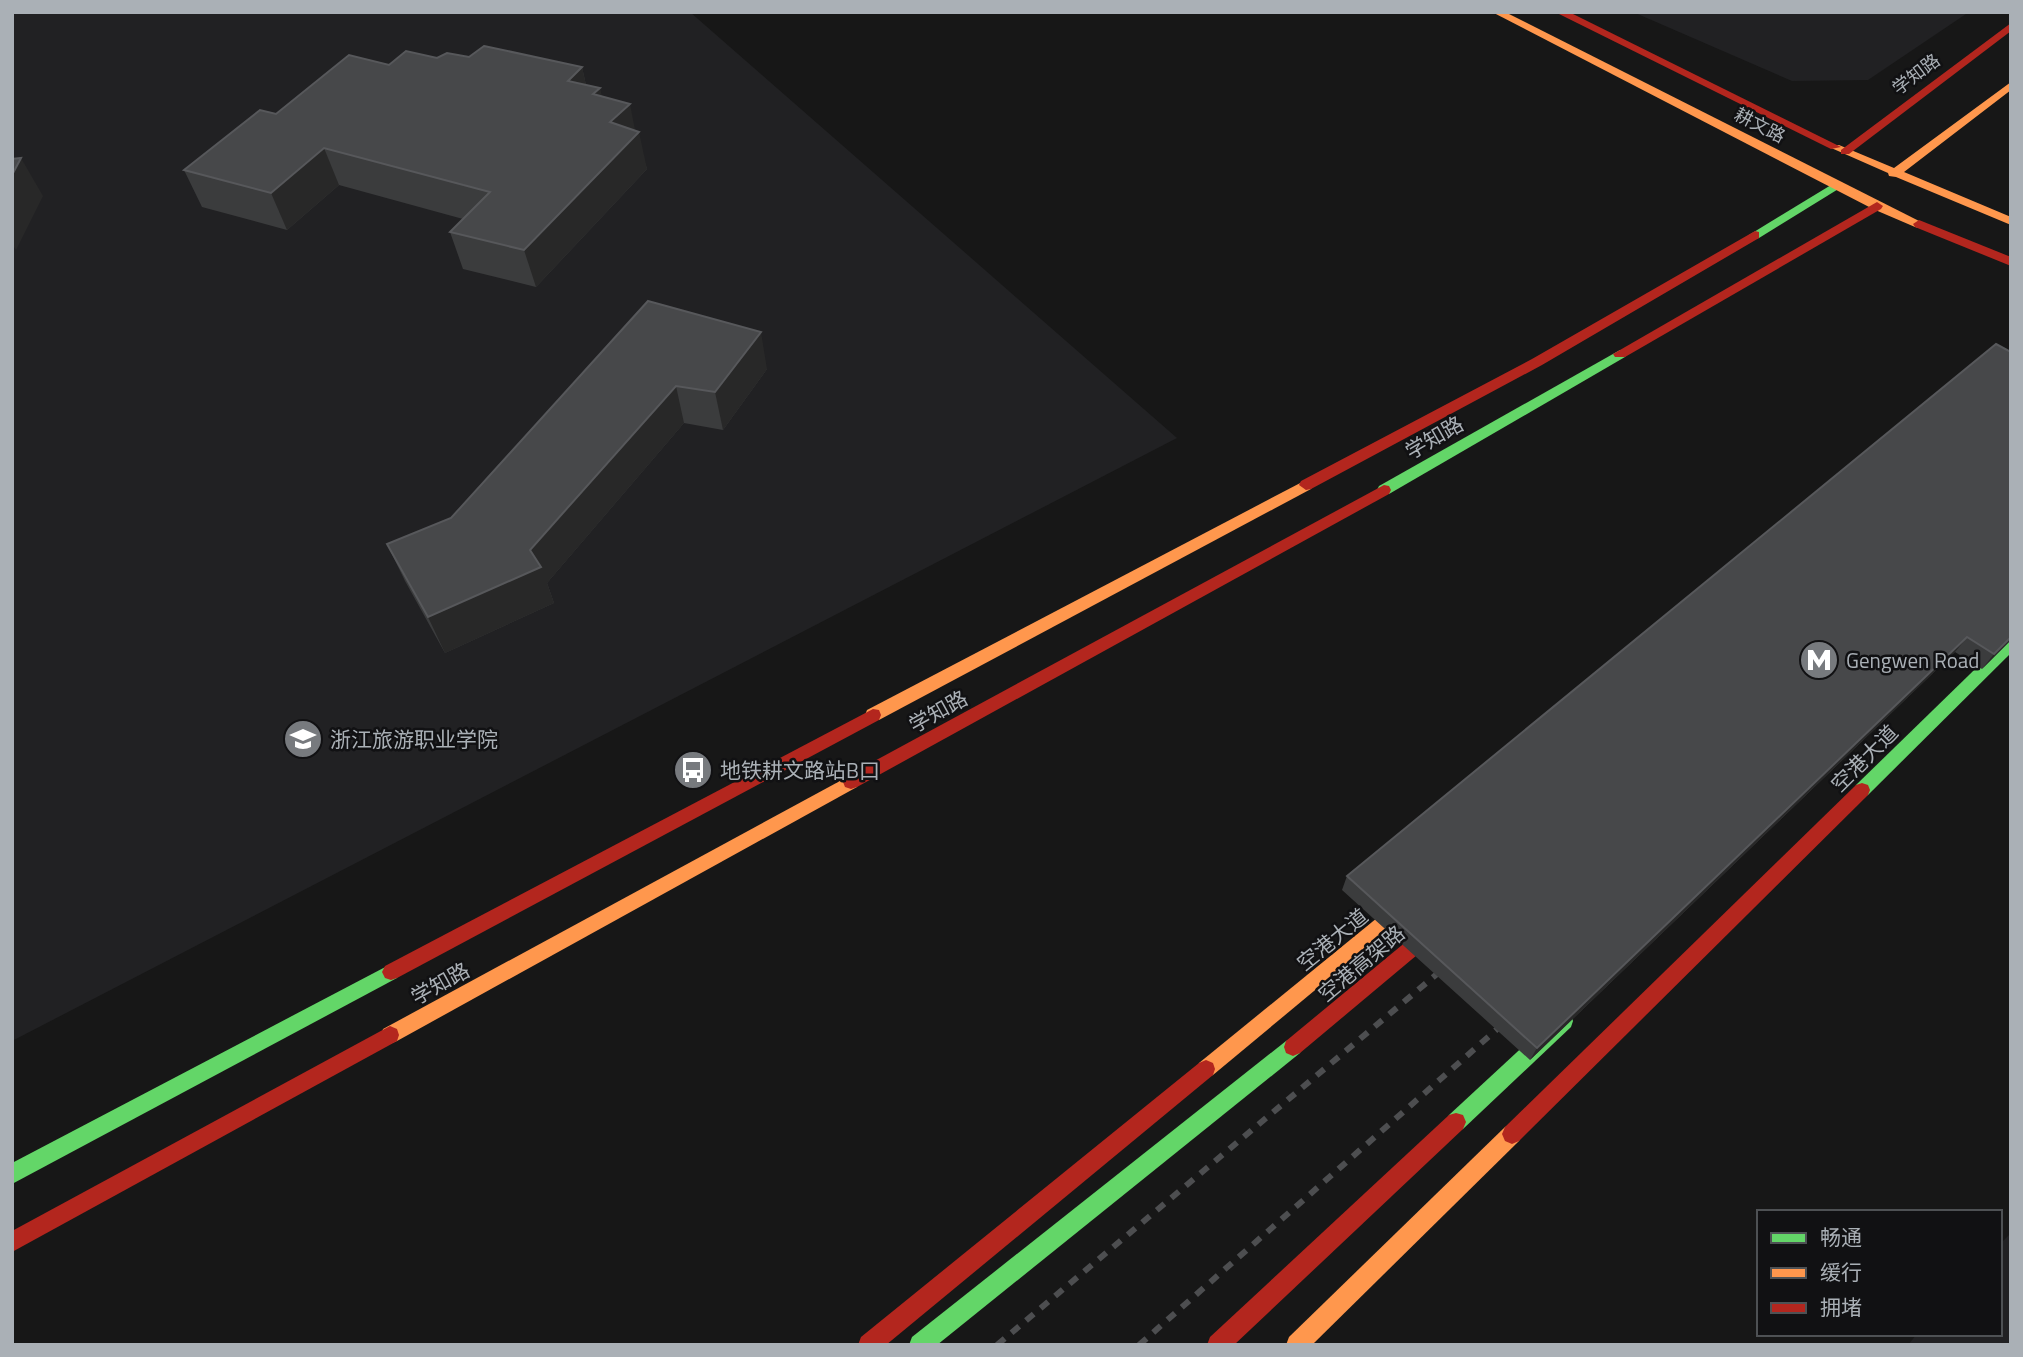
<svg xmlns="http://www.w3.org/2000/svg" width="2023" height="1357" font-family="'Titillium Web','Noto Sans SC',sans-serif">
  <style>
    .built { fill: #212123 }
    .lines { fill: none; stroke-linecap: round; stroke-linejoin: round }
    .fast { fill: #63d668; fill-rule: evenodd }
    .slow { fill: #ff974d; fill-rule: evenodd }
    .jam { fill: #b3261e; fill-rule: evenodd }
    .rail { stroke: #4d4e50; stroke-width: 6; stroke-dasharray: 10 9; stroke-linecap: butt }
    .wall { fill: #3b3c3d }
    .shaded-wall { fill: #282828 }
    .building { fill: #47484a; stroke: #57585b; stroke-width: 2 }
    .labels { text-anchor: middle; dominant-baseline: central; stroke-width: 5; stroke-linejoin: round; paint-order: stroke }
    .far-street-label { font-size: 18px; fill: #aab0b6; stroke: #111113 }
    .street-label { font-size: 21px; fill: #aab0b6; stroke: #111113 }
    .poi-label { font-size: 21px; fill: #aab0b6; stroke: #111113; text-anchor: start }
  </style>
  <rect width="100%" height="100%" fill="#171717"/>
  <g class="built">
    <polygon points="12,12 690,12 1177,438 12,1041"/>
    <polygon points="1633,12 1969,12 1868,80 1792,81"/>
    <polygon points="2011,1233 2011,1345 1908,1345 1917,1334 2000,1334 2000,1244"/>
  </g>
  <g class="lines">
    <g class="fast">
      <polygon points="1836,182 1842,186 1840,188 1759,238 1755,239 1749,235"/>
      <polygon points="1620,350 1627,354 1625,357 1389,494 1379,494 1377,490 1379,486"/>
      <polygon points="2011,637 2011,653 1868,795 1862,797 1856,795 1854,790 1856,785 2006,639"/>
      <polygon points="391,964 397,966 400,972 397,978 12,1184 12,1163"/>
      <polygon points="1564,1012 1571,1015 1573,1021 1571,1027 1463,1129 1456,1131 1449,1129 1446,1122 1449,1115 1557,1015"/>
      <polygon points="1293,1038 1300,1041 1302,1047 1300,1053 937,1345 909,1345 912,1337 1286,1041"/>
    </g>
    <g class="slow">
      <polygon points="1492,12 1505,12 1925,224 1919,228 1915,227 1873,209"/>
      <polygon points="2011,82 2011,90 1904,172 2011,217 2011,225 1896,177 1889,176 1888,173 1829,147 1839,145 1894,168"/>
      <polygon points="1306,480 1311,481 1313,485 1311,489 879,720 867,720 865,715 867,710"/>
      <polygon points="851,775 857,777 859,782 857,787 397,1041 390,1044 383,1041 381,1035 383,1029"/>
      <polygon points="1421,884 1427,887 1430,892 1427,897 1213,1075 1206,1078 1199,1075 1197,1069 1199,1063 1415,887"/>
      <polygon points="1512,1124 1519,1127 1522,1134 1519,1141 1312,1345 1286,1345 1289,1337 1505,1127"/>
    </g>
    <g class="jam">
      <polygon points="1555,12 1569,12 1841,147 1831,149"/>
      <polygon points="2011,23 2011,31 1849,154 1841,154 1841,150"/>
      <polygon points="1877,202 1883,206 1881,209 1625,357 1615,357 1613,354"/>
      <polygon points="1919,220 2011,257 2011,266 1915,227 1913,224"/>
      <polygon points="1755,231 1759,232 1759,238 1542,365 1311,489 1306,490 1299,485 1301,481 1532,359"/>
      <polygon points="1384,485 1389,486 1391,490 1389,494 857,787 851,789 845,787 843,782 845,777"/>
      <polygon points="873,709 879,710 881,715 879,720 397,978 391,980 385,978 382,972 385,966"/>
      <polygon points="1862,783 1868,785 1870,790 1868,795 1519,1141 1512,1144 1505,1141 1502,1134 1505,1127 1856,785"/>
      <polygon points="1448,910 1454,912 1457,918 1454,924 1300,1053 1293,1056 1286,1053 1284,1047 1286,1041 1442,912"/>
      <polygon points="390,1026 397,1029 399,1035 397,1041 12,1252 12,1231"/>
      <polygon points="1206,1060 1213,1063 1215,1069 1213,1075 886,1345 858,1345 861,1337 1199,1063"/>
      <polygon points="1456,1113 1463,1115 1466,1122 1463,1129 1234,1345 1207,1345 1210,1337 1449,1115"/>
    </g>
    <g class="rail">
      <polyline points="997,1345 1450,963"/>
      <polyline points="1139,1345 1512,1016"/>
    </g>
  </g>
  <g class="wall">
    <polygon points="469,57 582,67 586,85 602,96 635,131 647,169 536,287 463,269 450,232 463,219 339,185 287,230 202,207 184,170 276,114 389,65 437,58"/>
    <polygon points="648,301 767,369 723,430 684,423 547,583 554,603 445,653 405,581 387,544 451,518"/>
    <polygon points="1996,344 2011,640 1982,669 1955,652 1530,1060 1342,890 1347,876"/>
  </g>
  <g class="shaded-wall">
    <polygon points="582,67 590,103 568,81"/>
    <polygon points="600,88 609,125 593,94"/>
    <polygon points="630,104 636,135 639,132 647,169 536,287 524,250 610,122"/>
    <polygon points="324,148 339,185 287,230 271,193"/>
    <polygon points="21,158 43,196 16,250 12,244 12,175"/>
    <polygon points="761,332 767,369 723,430 715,392"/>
    <polygon points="676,386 684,423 547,583 554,603 445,653 428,617 530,550"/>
    <polygon points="1967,637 1955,652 1530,1060 1537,1048"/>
    <polygon points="2011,637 2011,640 1982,669 1994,654"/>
  </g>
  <g class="building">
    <polygon points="484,46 582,67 568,81 600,88 593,94 630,104 610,122 639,132 524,250 450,232 490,192 324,148 271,193 184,170 260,110 276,114 349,55 389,65 406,51 437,58 447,53 469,57"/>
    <polygon points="21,158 12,175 12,159"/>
    <polygon points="648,301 761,332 715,392 676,386 530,550 541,567 428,617 387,544 451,518"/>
    <polygon points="1996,344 2011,352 2011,637 1994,654 1967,637 1537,1048 1347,876"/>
  </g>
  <defs>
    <symbol id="metro-disc" viewBox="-11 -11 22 22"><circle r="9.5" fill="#777a7e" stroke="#111113"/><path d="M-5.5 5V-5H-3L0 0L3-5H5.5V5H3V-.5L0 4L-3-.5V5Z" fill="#fff"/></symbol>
    <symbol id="university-disc" viewBox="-11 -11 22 22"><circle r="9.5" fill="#777a7e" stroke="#111113"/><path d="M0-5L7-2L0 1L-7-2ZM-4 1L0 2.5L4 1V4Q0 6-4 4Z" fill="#fff"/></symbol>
    <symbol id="bus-disc" viewBox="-11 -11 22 22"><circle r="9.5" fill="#777a7e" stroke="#111113"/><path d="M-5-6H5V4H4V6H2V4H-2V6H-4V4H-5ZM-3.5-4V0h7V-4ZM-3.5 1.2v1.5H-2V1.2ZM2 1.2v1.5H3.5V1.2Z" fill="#fff"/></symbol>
  </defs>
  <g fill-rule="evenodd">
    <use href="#metro-disc" x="1797" y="638" width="44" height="44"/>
    <use href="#university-disc" x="281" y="717" width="44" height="44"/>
    <use href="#bus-disc" x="671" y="748" width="44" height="44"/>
  </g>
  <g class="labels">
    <g class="far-street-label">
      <text transform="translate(1916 74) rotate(-37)">学知路</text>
      <text transform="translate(1760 125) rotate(27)">耕文路</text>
    </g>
    <g class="street-label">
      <text transform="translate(1434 437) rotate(-30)">学知路</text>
      <text transform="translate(938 711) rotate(-29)">学知路</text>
      <text transform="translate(1864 758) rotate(-45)">空港大道</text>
      <text transform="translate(1332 939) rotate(-39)">空港大道</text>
      <text transform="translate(1361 963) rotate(-40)">空港高架路</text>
      <text transform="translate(440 983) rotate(-29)">学知路</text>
    </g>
    <g class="poi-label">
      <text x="1846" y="660">Gengwen Road</text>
      <text x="330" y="739">浙江旅游职业学院</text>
      <text x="720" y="770">地铁耕文路站B口</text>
    </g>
  </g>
  <rect width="2023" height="1357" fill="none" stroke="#aab0b6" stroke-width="28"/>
  <rect x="1757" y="1210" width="245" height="126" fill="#111113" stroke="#4e5154" stroke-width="2"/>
  <rect x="1771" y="1233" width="35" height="10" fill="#63d668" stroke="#4e5154" stroke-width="2"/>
  <text x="1820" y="1245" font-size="21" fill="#aab0b6">畅通</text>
  <rect x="1771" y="1268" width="35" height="10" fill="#ff974d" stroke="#4e5154" stroke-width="2"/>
  <text x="1820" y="1280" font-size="21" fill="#aab0b6">缓行</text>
  <rect x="1771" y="1303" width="35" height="10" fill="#b3261e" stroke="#4e5154" stroke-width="2"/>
  <text x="1820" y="1315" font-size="21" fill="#aab0b6">拥堵</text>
</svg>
